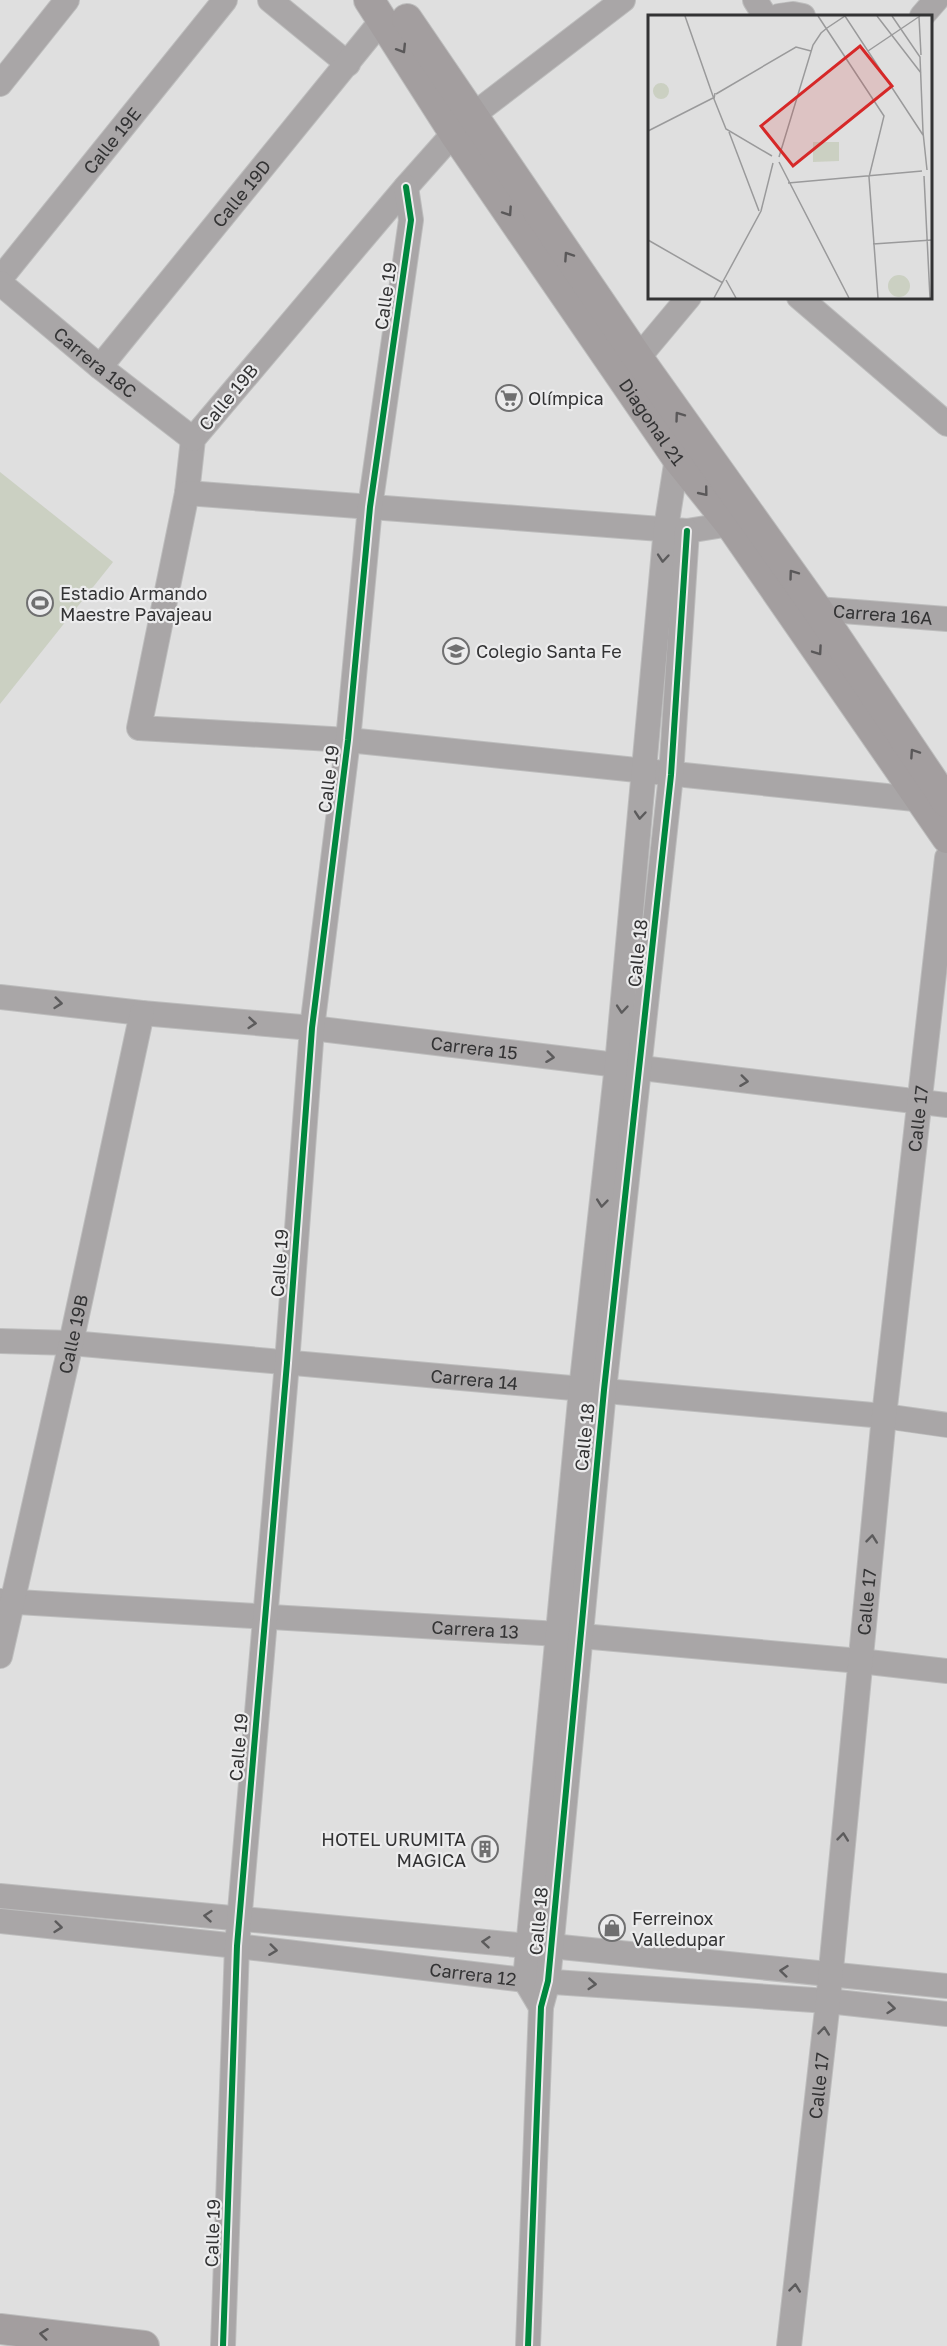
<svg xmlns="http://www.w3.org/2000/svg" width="947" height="2346" font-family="'Golos Text',sans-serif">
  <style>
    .green { fill: #cbd0c2 }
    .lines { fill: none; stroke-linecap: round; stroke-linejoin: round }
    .minor-casing { stroke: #bdbdbd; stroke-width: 26 }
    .major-casing { stroke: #bdbdbd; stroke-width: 32 }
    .minor { stroke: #a9a6a7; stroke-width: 24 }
    .major { stroke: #a39e9f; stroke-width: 30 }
    .cycleway-casing { stroke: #ececed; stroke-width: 10 }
    .cycleway { stroke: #00873e; stroke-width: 6 }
    .oneway { stroke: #5a5859 }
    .oneway2 { stroke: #5c5b5c }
    .labels { text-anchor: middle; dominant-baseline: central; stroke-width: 4.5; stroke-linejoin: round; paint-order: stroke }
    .street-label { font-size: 18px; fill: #333334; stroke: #ececed }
    .poi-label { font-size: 18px; fill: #333334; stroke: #ececed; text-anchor: start }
    .inset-road { fill: none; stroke: #9a9a9b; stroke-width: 1.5 }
    .view { fill: #d62828; fill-opacity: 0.15; stroke: #d62828; stroke-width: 3 }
    .inset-edge { fill: none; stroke: #333334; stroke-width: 3 }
  </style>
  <rect width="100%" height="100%" fill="#dfdfdf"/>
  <polygon class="green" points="0,472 113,562 0,704"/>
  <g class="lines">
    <defs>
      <g id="minor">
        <polyline points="270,0 348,64"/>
        <polyline points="755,0 765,16"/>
        <polyline points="779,16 793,14 803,16"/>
        <polyline points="922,16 936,0"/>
        <polyline points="0,84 67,0"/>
        <polyline points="473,115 623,0"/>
        <polyline points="454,133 406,187 193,439 187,493 139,728 348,740 934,801"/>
        <path id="s1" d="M 0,279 L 225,0"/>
        <path id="s2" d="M 0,283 L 100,367 L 193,439"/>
        <polyline points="799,297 947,424"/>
        <polyline points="638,358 689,297"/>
        <path id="s3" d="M 100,367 L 383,19"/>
        <polyline points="187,493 687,531 730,524"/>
        <path id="s4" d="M 817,609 L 947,619"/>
        <path id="s5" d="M 0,997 L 142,1013 L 312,1028 L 947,1105"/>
        <path id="s6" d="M 0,1341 L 71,1343 L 884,1416 L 947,1425"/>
        <path id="s7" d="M 0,1601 L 559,1634 L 860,1661 L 947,1671"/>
        <path id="s8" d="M 0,1656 L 71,1343 L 142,1013"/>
        <polyline points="0,1896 528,1946 551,1946 947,1986"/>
        <path id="s9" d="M 0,1921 L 237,1946 L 525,1980 L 828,2001 L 947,2014"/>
        <polyline points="541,2007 525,1980 581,1390 617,1065 666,528 677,458"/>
        <polyline points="223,2346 237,1946 287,1363 312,1028 348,740 370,507 411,220 406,187"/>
        <polyline points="528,2346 541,2007 548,1981 604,1390 671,775 687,531"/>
        <path id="s10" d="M 789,2346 L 828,2001 L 884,1416 L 947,858"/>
      </g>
      <g id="major">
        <path id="s11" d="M 369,0 L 454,133 L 677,458 L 730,524 L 947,838"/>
        <polyline points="407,19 638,358 817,609 947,802"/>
        <polyline points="0,2329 144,2346"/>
      </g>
    </defs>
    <use href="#minor" class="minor-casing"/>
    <use href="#major" class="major-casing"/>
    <use href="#minor" class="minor"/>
    <use href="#major" class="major"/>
    <defs>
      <g id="cycleway">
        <polyline points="223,2346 237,1946 287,1363 312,1028 348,740 370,507 411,220 406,187"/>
        <polyline points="528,2346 541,2007 548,1981 604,1390 671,775 687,531"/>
      </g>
    </defs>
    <use href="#cycleway" class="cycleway-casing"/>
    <use href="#cycleway" class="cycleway"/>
  </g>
  <defs><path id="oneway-chevron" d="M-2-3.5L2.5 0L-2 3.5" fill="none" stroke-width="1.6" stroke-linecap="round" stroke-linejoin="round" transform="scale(1.5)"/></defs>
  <g class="oneway">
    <use href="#oneway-chevron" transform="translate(402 49) rotate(58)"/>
    <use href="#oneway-chevron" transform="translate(508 212) rotate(56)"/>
    <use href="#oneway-chevron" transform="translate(568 256) rotate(-124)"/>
    <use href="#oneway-chevron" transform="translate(679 416) rotate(-126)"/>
    <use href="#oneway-chevron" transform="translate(704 492) rotate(51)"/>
    <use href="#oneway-chevron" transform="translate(793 574) rotate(-126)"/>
    <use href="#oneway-chevron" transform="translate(818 651) rotate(55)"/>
    <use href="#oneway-chevron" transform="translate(914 753) rotate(-124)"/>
    <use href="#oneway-chevron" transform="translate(44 2334) rotate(-173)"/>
  </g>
  <g class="oneway2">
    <use href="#oneway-chevron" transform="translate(663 558) rotate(95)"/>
    <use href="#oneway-chevron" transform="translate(640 815) rotate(95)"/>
    <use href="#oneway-chevron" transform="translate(58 1003) rotate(6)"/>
    <use href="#oneway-chevron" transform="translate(622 1009) rotate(95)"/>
    <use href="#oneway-chevron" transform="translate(252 1023) rotate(5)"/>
    <use href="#oneway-chevron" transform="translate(550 1057) rotate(7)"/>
    <use href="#oneway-chevron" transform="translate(744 1081) rotate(7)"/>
    <use href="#oneway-chevron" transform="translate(602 1203) rotate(96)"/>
    <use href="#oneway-chevron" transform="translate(872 1539) rotate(-84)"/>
    <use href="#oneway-chevron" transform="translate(843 1837) rotate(-84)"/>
    <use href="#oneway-chevron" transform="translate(208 1916) rotate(-175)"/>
    <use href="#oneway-chevron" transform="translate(58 1927) rotate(6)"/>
    <use href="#oneway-chevron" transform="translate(486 1942) rotate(-175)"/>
    <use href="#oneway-chevron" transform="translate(273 1950) rotate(7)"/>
    <use href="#oneway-chevron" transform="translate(784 1971) rotate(-174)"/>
    <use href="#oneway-chevron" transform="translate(592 1984) rotate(4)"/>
    <use href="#oneway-chevron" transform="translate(891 2008) rotate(6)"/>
    <use href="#oneway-chevron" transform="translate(824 2031) rotate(-84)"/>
    <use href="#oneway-chevron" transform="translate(795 2288) rotate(-84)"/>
  </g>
  <defs>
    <symbol id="supermarket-ring" viewBox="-11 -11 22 22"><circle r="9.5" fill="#ececed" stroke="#6f6f70" stroke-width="1.5"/><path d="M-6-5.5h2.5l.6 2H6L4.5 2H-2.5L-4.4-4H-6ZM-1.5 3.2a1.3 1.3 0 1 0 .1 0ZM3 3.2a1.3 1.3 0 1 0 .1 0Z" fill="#6f6f70"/></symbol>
    <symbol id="stadium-ring" viewBox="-11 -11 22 22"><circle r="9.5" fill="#ececed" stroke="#6f6f70" stroke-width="1.5"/><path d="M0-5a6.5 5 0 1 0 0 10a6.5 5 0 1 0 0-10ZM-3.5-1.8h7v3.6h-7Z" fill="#6f6f70"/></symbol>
    <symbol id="school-ring" viewBox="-11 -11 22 22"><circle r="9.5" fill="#ececed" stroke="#6f6f70" stroke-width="1.5"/><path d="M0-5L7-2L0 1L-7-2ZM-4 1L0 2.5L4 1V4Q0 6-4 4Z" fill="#6f6f70"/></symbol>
    <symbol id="building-ring" viewBox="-11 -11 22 22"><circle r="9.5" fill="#ececed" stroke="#6f6f70" stroke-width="1.5"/><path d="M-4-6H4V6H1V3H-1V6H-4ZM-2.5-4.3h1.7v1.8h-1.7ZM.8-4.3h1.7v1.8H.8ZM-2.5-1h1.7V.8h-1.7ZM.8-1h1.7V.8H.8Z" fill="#6f6f70"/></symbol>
    <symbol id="shop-ring" viewBox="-11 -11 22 22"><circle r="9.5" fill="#ececed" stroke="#6f6f70" stroke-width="1.5"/><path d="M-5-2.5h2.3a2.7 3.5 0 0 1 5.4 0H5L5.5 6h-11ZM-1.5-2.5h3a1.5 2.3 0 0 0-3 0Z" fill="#6f6f70"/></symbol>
  </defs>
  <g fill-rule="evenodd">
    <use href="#supermarket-ring" x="494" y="383" width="30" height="30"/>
    <use href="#stadium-ring" x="25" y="588" width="30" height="30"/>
    <use href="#school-ring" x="441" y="636" width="30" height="30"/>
    <use href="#building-ring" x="470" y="1834" width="30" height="30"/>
    <use href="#shop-ring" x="597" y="1913" width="30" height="30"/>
  </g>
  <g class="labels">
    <g class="street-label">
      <text stroke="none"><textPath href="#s1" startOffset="178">Calle 19E</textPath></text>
      <text stroke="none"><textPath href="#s3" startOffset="224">Calle 19D</textPath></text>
      <text transform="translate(385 296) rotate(-82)">Calle 19</text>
      <text stroke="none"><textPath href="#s2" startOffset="124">Carrera 18C</textPath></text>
      <text transform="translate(228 397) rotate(-50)">Calle 19B</text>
      <text stroke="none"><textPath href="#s11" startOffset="508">Diagonal 21</textPath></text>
      <text stroke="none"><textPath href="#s4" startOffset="66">Carrera 16A</textPath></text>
      <text transform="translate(328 779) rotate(-83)">Calle 19</text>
      <text transform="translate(637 953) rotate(-84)">Calle 18</text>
      <text stroke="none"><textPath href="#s5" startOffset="477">Carrera 15</textPath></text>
      <text stroke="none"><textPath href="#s10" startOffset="1234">Calle 17</textPath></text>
      <text transform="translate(279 1263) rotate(-86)">Calle 19</text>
      <text stroke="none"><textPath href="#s8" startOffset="330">Calle 19B</textPath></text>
      <text stroke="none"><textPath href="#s6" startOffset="476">Carrera 14</textPath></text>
      <text transform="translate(584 1437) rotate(-84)">Calle 18</text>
      <text stroke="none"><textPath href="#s10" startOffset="748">Calle 17</textPath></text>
      <text stroke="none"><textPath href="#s7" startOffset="476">Carrera 13</textPath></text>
      <text transform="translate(238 1747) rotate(-85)">Calle 19</text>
      <text transform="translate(538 1921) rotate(-85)">Calle 18</text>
      <text stroke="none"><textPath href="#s9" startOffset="476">Carrera 12</textPath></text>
      <text stroke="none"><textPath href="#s10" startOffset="262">Calle 17</textPath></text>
      <text transform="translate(212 2233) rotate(-88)">Calle 19</text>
    </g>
    <g class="poi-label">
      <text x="528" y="398">Olímpica</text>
      <text x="60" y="593">Estadio Armando<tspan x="60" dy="21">Maestre Pavajeau</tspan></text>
      <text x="476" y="651">Colegio Santa Fe</text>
      <text x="466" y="1839" text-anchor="end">HOTEL URUMITA<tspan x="466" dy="21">MAGICA</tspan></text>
      <text x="632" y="1918">Ferreinox<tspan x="632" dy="21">Valledupar</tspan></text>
    </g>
  </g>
  <g transform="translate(648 15)">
    <rect width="284" height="284" fill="#dfdfdf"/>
    <path d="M5 76a8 8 0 1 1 16 0a8 8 0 1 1-16 0ZM 165,127 L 191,127 L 191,146 L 165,147 ZM240 271a11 11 0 1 1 22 0a11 11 0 1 1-22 0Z" fill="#cbd0c2"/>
    <path class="inset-road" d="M 37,1 L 66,84 L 67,78M 170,1 L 236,101 L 221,162 L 230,283M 229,1 L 273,58M 244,1 L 272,42 L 275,117M 271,2 L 273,40M 220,36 L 272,1M 68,79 L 148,32 L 163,36M 66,84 L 78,114 L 124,141M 0,116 L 65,83M 81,117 L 111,196M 275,117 L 279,155M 131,142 L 165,30 L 173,18 L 179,13 L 197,1 L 275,120M 131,147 L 201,283M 276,161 L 282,283M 140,168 L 274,156M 0,225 L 75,268M 225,229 L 284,225M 78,265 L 88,283M 66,283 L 113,196 L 125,148"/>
    <path class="view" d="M 212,31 L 244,71 L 145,151 L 113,111 Z"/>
    <rect width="284" height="284" class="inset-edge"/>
  </g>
</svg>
